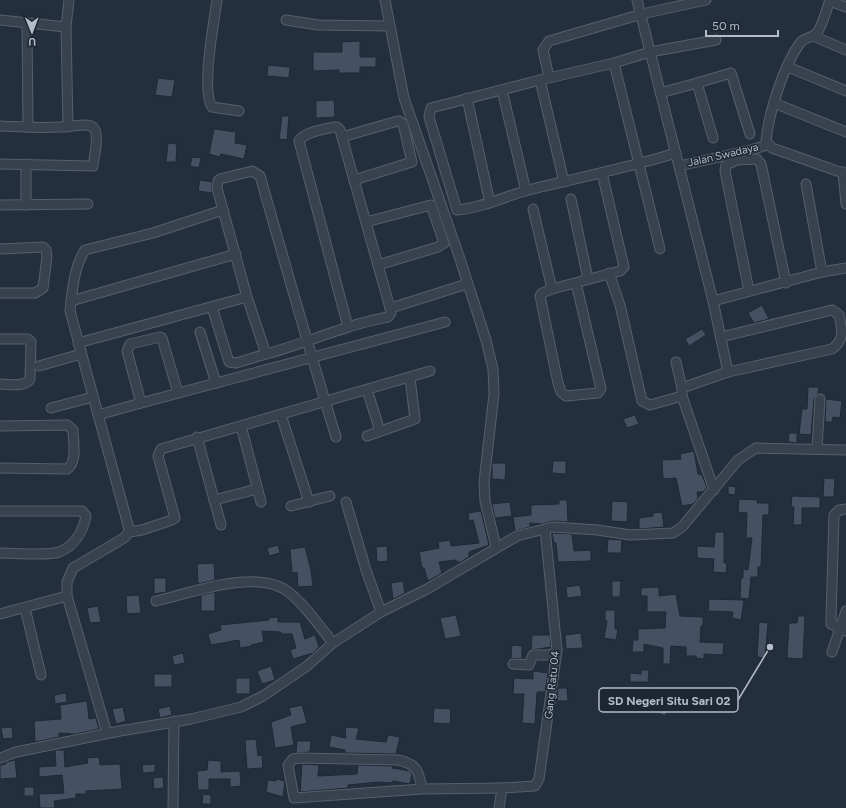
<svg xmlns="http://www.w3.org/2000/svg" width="846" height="808" font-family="Figtree,sans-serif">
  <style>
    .building { fill: #455162; stroke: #1f2835 }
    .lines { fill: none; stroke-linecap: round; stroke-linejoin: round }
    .minor-casing { stroke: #565f6c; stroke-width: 11 }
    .minor { stroke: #38414e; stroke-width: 9 }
    .labels { text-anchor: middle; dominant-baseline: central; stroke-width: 3; stroke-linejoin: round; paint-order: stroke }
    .street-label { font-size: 11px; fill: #b4bcc9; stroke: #1d2633 }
    .leader { fill: none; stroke: #b4bcc9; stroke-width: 1.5 }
    .callout-dot { fill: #b4bcc9; stroke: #1d2633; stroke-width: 1.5 }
    .callout { fill: #1d2633; stroke: #b4bcc9; stroke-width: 1.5 }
    .callout-label { font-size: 12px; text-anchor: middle; font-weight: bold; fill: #b4bcc9 }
  </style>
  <rect width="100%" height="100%" fill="#242f3e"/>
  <g class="building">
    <polygon points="360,41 360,57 376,57 376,67 360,67 360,73 339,73 339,70 313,71 313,52 342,52 342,42"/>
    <polygon points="268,65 290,67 289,78 267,76"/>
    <polygon points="158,78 175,80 172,97 155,95"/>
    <polygon points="334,100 335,117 316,118 316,101"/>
    <polygon points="282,116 289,116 287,140 279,139"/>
    <polygon points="214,129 236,132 235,143 247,145 244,159 221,154 220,157 209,154"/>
    <polygon points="168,143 177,144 176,162 166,162"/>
    <polygon points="192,157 201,158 199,168 190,166"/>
    <polygon points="200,180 212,182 212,193 198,191"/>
    <polygon points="762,305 769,319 754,323 748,313"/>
    <polygon points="702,329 706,335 689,346 685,339"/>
    <polygon points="808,387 819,387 818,393 814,399 811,435 799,434 802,409 807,409"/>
    <polygon points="826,399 842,401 840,418 833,417 832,422 825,422"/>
    <polygon points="635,415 639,424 627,428 623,419"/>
    <polygon points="789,433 797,433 797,443 788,442"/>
    <polygon points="694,451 698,474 702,475 707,488 703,492 697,492 698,499 693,504 682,506 676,478 663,479 662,460 681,459 680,454"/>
    <polygon points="553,461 566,461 566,474 552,473"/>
    <polygon points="492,463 506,463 505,480 492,479"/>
    <polygon points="824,478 835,479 834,497 823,497"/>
    <polygon points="728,486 736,487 735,495 728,494"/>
    <polygon points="792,496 820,497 820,508 802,508 802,525 793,525 794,507 791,507"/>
    <polygon points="739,499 758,500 757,503 769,503 769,515 763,515 761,567 758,567 758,577 751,577 749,599 740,598 741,577 743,578 743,569 748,570 752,538 746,538 747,513 738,512"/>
    <polygon points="559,500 567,500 568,522 553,521 542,524 530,523 530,527 515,531 513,517 531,515 531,505 559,504"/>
    <polygon points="612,501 628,502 627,522 611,521"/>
    <polygon points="510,502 512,516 495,518 492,504"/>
    <polygon points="481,511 489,545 469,552 469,557 461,562 456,562 456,560 439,562 442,573 428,581 424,568 422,568 419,552 439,548 438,542 450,540 451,546 479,543 473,520 469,521 468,513"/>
    <polygon points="662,512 664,527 639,529 639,518 653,516 653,513"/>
    <polygon points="715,532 724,532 724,563 727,563 726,573 713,572 714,559 697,558 697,546 714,547"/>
    <polygon points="552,533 572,534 574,551 591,550 591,561 558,562 556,543 554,543"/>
    <polygon points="608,539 622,540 621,553 607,553"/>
    <polygon points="278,545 280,553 269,556 267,548"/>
    <polygon points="387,546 388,561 377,562 376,547"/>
    <polygon points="305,547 311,570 313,586 298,587 297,572 292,573 290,549"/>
    <polygon points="214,563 215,580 198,584 197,564"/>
    <polygon points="154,578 166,578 166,592 154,594"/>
    <polygon points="403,581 405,593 393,599 391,583"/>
    <polygon points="612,581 621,581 620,597 612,597"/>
    <polygon points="580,585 582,596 567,598 566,587"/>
    <polygon points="659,587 659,596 676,594 680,616 703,617 703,626 701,626 700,642 724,643 723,655 704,654 704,659 696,658 696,656 686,656 686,647 671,646 670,664 663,664 663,648 644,644 644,652 632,652 633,640 638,640 638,629 665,628 666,612 647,612 647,596 641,596 641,588"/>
    <polygon points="215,592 215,611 201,611 201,595"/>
    <polygon points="139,595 141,613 127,614 126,596"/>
    <polygon points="709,599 744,600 741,620 732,618 733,612 708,611"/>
    <polygon points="98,606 101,622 90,623 87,608"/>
    <polygon points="605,610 615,610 615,629 618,629 616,640 604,638 607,621 605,621"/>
    <polygon points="456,615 461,636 445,639 440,618"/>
    <polygon points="798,616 805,616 803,659 787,658 789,623 797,623"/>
    <polygon points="278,617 278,622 300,622 305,639 315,635 319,647 313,653 293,659 290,650 296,648 292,634 281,634 281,632 262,631 264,642 251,645 252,646 240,648 239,640 211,645 208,634 221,630 220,625 269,620 269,618"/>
    <polygon points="759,622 768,623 765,658 757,657"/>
    <polygon points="581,633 583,648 566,649 565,635"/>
    <polygon points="532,635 550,635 551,647 531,650"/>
    <polygon points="512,645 522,646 522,659 511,658"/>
    <polygon points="183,653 185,663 174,665 172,656"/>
    <polygon points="271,666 275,680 262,684 257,671"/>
    <polygon points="641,670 649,670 648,682 630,682 630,673 641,674"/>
    <polygon points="533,671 548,673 545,692 537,692 535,724 522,723 524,694 513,694 514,678 533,679"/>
    <rect x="154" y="674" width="18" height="13"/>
    <rect x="236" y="678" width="14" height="16"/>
    <polygon points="558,688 567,688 568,701 557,701"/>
    <polygon points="66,693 67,702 55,704 54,695"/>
    <polygon points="87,701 89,719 96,718 99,729 76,734 59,733 59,737 35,742 34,721 61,719 60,705"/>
    <polygon points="302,705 307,723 291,727 294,745 275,748 271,722 291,715 289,708"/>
    <polygon points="170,706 172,715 160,718 158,709"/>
    <polygon points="660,706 668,709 665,716 658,713"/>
    <polygon points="123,707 126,721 116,724 112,709"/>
    <polygon points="434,708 451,709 450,724 433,723"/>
    <polygon points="12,727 13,738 3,739 1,728"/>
    <polygon points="345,727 359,728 356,739 386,742 388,735 400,737 396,754 345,753 345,750 329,747 331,735 346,738"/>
    <polygon points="256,739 258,756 262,755 263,768 247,769 245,740"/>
    <polygon points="297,741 311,741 310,752 296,753"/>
    <polygon points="55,750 64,750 65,767 88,763 87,758 99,757 100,765 120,764 122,789 86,791 86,794 76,794 76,798 54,801 55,808 40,808 39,794 64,793 62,775 39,777 39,767 56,766"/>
    <polygon points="15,760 17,778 0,779 0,765 6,764 6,762"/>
    <polygon points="208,760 221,761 221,772 240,771 241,786 230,787 230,779 209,779 209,790 198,790 197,771 207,770"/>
    <polygon points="155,764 155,772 143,773 142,765"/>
    <polygon points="302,764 319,765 318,776 357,774 358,765 393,766 392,768 410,771 412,774 410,784 393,781 392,783 378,782 348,785 348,788 300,792"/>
    <polygon points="163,777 164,788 154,789 153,778"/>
    <polygon points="276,779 285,781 283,797 266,792 268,780 276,781"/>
    <rect x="24" y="787" width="10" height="9"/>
    <polygon points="203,794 211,795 211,804 202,804"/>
  </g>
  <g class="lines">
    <defs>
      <g id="minor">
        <path d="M 217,0 C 214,22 201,90 212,107 L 239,111"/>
        <polyline points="385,0 404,98 459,256 486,340 493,369 494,394 484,482 485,501 496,547"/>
        <polyline points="637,0 713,301 728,372 682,388 682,396 714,490"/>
        <path d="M 830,0 C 826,10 823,26 816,34 C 811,38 804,38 800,43 C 783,67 769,112 766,141 L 772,148 L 846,174"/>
        <polyline points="830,1 846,7"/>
        <polyline points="0,20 66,27"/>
        <polyline points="286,20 318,25 390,26"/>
        <polyline points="27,23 28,127"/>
        <polyline points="813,36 846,50"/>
        <polyline points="614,63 660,249"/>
        <polyline points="788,67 846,91"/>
        <polyline points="549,77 543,50 549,41 642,14 706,0"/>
        <polyline points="540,80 564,182"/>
        <polyline points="697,83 731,73 750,134"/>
        <polyline points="502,90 526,191"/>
        <polyline points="660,93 697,83 713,138"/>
        <polyline points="467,98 490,203"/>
        <polyline points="774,103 846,132"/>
        <path d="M 0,126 C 24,127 48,129 72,126 C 77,126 88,123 93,127 C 100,133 94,158 93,166 L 0,164"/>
        <polyline points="68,127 66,27 69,0"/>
        <polyline points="342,137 394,122 399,121 403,124 412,162 354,180"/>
        <path d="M 676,153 C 627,168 577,178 528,190 C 504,197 481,208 457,210 L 429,117 L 431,108 L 540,80 L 614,63 L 650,52 L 716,40"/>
        <polyline points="26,164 26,205"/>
        <polyline points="679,166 751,150 767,145"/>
        <polyline points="843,172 846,204"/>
        <polyline points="806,184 822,272"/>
        <polyline points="571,199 588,279"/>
        <polyline points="0,205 88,204"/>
        <polyline points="533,209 552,289"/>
        <polyline points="366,222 431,205 444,243 438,247 378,265"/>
        <polyline points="0,249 43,247 46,250 47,257 43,288 35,293 0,293"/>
        <polyline points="609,273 620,305 642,401 650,405 682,396"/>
        <polyline points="576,283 601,389 598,393 566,396 561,392 558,383 540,296 542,293 552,289 620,271 624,267 602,173"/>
        <polyline points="749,291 725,171 726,165 737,160 757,159 761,164 786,283"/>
        <polyline points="71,301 236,254"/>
        <polyline points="713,301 822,272 846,268"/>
        <polyline points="212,307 229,362 236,363 266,354"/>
        <path d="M 348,327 L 299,141 C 304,132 325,129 334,127 L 337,127 L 340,130 L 390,308"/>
        <polyline points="200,332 216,383"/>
        <path d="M 721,337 L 832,310 L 839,315 C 842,329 845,340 832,349 L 728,372"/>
        <path d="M 0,339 L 28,339 L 31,342 L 30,379 C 25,388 9,384 0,384"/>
        <polyline points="78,343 247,297"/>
        <polyline points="676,362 682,388"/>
        <polyline points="39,366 81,354"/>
        <polyline points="369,396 380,431"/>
        <polyline points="141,403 127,351 130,344 160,337 162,338 178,393"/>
        <polyline points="51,408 93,397"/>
        <polyline points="98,415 141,403 445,322"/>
        <polyline points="281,415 309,502"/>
        <path d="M 0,426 L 67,425 L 73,430 C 73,441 78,462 67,469 L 0,468"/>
        <polyline points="241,426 261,502"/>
        <polyline points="367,436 415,419 410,378"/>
        <polyline points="197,437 221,525"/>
        <path d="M 336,437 C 309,350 285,263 260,176 L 252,171 L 220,179 L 218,181 L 217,188 L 223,210 L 247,297 L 266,354 C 293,347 319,336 346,328 C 359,323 374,320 388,317 L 391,313 L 390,308 L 394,307 L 467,284"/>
        <polyline points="817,449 820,399"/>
        <polyline points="214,500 257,489"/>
        <polyline points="346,502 366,570 381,612"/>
        <polyline points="291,506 330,496"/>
        <polyline points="846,509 839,510 834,515 831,619 831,624 846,631"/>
        <path d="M 0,511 L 82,511 L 86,516 C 83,531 75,546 59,552 C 49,556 13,553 0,553"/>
        <polyline points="129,532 142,530 172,520 175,518 158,456 161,449 430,371"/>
        <path d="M 156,601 C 191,593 252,570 284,589 C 300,598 321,628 333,643"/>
        <polyline points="25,608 41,675"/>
        <polyline points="0,614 67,596"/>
        <polyline points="832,652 846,611"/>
        <polyline points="513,664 529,665 533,655 551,655 557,650"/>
        <path d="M 107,733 L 67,596 L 67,582 L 73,568 L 124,538 L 129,532 L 128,525 L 70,311 C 72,291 74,267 85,250 L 153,233 L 223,210"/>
        <polyline points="0,758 16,752 120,731 191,719 241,707 263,696 307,666 333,643 381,612 427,589 517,536 553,527 598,530 630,535 673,533 682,527 738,460 756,448 846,450"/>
        <path d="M 422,789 C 419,771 417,764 398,760 L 300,758 L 293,759 L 288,765 L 294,798 L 422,789 L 502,788"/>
        <polyline points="173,808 174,721"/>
        <polyline points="499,808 502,788 535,786 539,779 557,650 545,529"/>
      </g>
    </defs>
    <use href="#minor" class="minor-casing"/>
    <use href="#minor" class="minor"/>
  </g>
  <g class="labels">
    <g class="street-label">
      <text transform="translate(723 155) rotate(-13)">Jalan Swadaya</text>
      <text transform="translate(552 685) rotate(-84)">Gang Ratu 04</text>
    </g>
  </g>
  <path class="leader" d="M770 647L738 700"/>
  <circle class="callout-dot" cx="770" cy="647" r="4"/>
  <rect class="callout" x="599" y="688" width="139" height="24" rx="4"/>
  <g class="callout-label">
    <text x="669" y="705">SD Negeri Situ Sari 02</text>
  </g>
  <g transform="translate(32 32) rotate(179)" stroke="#1d2633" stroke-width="3" paint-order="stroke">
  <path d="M0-3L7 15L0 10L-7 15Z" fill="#b4bcc9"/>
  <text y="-6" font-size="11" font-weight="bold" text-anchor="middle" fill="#b4bcc9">U</text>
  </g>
  <path d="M706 30v6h72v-6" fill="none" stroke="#b4bcc9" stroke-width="2"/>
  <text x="712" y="30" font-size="12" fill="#b4bcc9" stroke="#1d2633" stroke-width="3" paint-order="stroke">50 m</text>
</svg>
